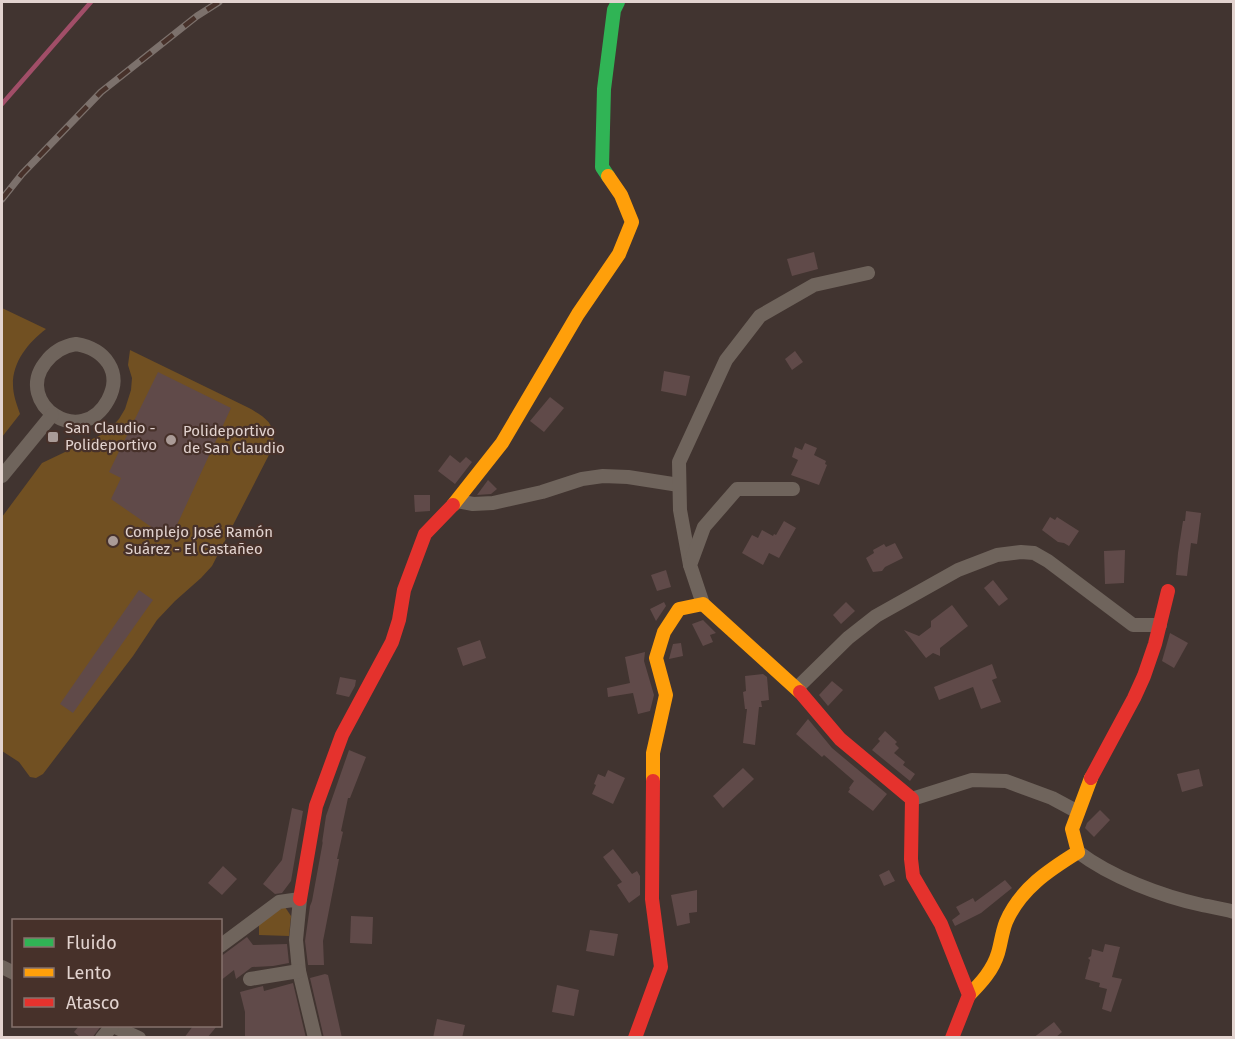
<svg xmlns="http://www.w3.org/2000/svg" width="1235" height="1039" font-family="'Fira Sans',sans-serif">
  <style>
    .green { fill: #715022 }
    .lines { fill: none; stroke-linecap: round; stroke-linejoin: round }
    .stream { stroke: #a14e68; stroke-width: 4.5 }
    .building { fill: #604a49 }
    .street { stroke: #6f645c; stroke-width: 14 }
    .fast { stroke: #30b455; stroke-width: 14 }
    .slow { stroke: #ff9f0a; stroke-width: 14 }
    .jam { stroke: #e5322d; stroke-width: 14 }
    .rail-casing { stroke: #7c716c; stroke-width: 7 }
    .rail { stroke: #47312a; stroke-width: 4.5; stroke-dasharray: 14; stroke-linecap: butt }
    .poi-dot { fill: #aa9b97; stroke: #47312a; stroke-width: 2 }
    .labels { text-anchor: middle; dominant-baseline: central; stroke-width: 4.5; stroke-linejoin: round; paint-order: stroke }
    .poi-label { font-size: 15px; fill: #e2d3cf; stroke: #47312a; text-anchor: start }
  </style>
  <rect width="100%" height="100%" fill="#413430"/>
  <g class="green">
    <path d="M 2,308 L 46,329 C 29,342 12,362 13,385 C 13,395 17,405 20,414 L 2,437 Z"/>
    <path d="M 130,350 L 249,408 C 268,419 276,424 273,447 L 212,566 L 201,578 L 175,601 L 157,620 L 133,656 L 43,774 L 36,778 L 30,777 L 19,762 L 2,751 L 2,517 L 42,463 L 107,432 L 119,419 L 125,409 L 131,390 L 132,378 L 128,365 Z"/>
    <polygon points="280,907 285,907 291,916 289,936 259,935 259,922"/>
  </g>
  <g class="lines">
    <polyline class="stream" points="2,104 91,2"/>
  </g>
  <g class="building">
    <polygon points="814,252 818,269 792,276 787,259"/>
    <polygon points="795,351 803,362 792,370 785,359"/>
    <polygon points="664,371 690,376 686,396 661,391"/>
    <polygon points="158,372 231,408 170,540 111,499 121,478 109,472"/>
    <polygon points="550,397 564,408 544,432 530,421"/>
    <polygon points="805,443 817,448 814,455 826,461 825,464 827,465 819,485 791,475 798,460 792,457 795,447 802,450"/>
    <polygon points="450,455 460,463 466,457 472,462 455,484 438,471"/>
    <polygon points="488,480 497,489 491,494 477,495"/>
    <polygon points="414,495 430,495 430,511 415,512"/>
    <polygon points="1186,511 1201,513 1197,544 1191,543 1187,576 1176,575 1178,553 1183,521 1185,521"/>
    <polygon points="1050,517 1055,520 1057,517 1079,531 1069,546 1064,543 1058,542 1042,530"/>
    <polygon points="784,521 796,528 779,558 769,553 763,565 742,553 752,535 758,538 762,530 773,536 774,534 776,535"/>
    <polygon points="895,543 903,558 885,567 882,571 873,572 866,558 874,553 873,550 884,544 886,547"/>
    <polygon points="1125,550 1124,583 1105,584 1104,551"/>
    <polygon points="666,570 671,587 657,591 651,575"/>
    <polygon points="993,580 1008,599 999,606 984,588"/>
    <polygon points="139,590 153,600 73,713 60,704"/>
    <polygon points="664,602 666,606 656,621 650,609"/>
    <polygon points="846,602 855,611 841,624 833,615"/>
    <polygon points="952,605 968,626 940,648 940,656 933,653 926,658 904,630 919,636 931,627 931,621"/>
    <polygon points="703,620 716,633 710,635 713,642 703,646 692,624"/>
    <polygon points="1170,633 1188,643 1174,668 1162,661"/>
    <polygon points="480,640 486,658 463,666 457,648"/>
    <polygon points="681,643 683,656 669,659 673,644"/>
    <polygon points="645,652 644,661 654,695 650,711 638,714 633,693 608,697 607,688 630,683 625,657"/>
    <polygon points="992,664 997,678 992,680 1001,702 981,709 973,687 939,700 934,687"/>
    <polygon points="763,674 767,677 769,700 761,701 762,707 759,707 755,745 743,743 747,709 745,709 743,692 746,691 745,676"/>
    <polygon points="340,677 356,680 355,686 349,697 336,694"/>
    <polygon points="832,681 843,690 828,706 819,695"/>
    <polygon points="808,719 832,748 887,794 873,811 848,792 850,789 849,788 854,781 824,755 822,757 796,734"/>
    <polygon points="885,731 897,742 895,744 899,748 894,753 905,762 903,765 915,774 910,781 872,750 880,741 878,739"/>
    <polygon points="349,750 366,757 350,798 348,798 341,831 343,832 337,859 339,859 323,941 324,965 308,965 305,941 310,906 312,901 323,841 322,843 326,816"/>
    <polygon points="743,768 754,779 723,808 713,796"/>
    <polygon points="1199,769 1203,786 1182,792 1177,774"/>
    <polygon points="608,770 625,778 613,804 592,794 596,785 594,784 598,774 605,777"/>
    <polygon points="292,808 303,811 291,881 282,893 275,894 263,884 282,860"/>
    <polygon points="1100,810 1110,820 1094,837 1085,828 1087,823"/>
    <polygon points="613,849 632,874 637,871 640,876 640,895 629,903 617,885 622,882 603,857"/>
    <polygon points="223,866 237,879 222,895 208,883"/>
    <polygon points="889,870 895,881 884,886 879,875"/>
    <polygon points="1005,880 1012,888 981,913 955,926 952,920 960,914 956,907 973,898 975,902"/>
    <polygon points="697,890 697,912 689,913 690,923 677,926 671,895"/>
    <polygon points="351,916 373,917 372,944 350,943"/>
    <polygon points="590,930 618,934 614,956 586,951"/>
    <polygon points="247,937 253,945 287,944 289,963 273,966 252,967 236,979 234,970 220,981 220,957"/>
    <polygon points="1105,944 1120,947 1112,977 1122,979 1111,1012 1102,1009 1107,989 1099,987 1100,983 1085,979 1090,960 1088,958 1091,956 1092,949 1103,952"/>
    <polygon points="325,974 328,975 342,1038 324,1038 310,978"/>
    <polygon points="293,983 306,1038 245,1038 245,1012 240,992 263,986 264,991"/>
    <polygon points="557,985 579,990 574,1016 552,1012"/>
    <polygon points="437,1019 465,1025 462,1038 433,1038"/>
    <polygon points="1054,1022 1062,1032 1055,1038 1033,1038"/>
    <polygon points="79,1026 101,1026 92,1038 81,1038 74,1032"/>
    <polygon points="193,1026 217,1026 207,1038 184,1038"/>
  </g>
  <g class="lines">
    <g class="street">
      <path d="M 76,344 C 105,349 123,372 108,400 C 81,450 14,403 45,363 C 53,352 63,346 76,344 Z"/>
      <polyline points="2,476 52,415"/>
      <polyline points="457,501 473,504 493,503 542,492 582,479 603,476 628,477 679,485"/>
      <polyline points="690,565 680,510 679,462 726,360 760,316 814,285 868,273"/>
      <polyline points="703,604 690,565 704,527 737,489 793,489"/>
      <polyline points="797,688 848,638 876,616 958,570 997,555 1021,552 1034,553 1048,561 1133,625 1160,625"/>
      <polyline points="912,799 972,780 1006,781 1052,798 1078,812"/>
      <path d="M 1078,852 C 1111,877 1161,896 1202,905 C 1212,907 1223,909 1234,912"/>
      <polyline points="220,946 279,902 300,899 296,940 299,971 315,1038"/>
      <polyline points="2,967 14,973"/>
      <polyline points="250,979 299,971"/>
      <polyline points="113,1026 139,1038"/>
      <polyline points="102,1038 112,1026"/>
    </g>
    <polyline class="fast" points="608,176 602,167 604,89 614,10 618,2"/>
    <g class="slow">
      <polyline points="453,505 502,443 578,314 619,254 632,222 621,195 608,176"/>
      <polyline points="653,781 653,753 666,695 656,658 664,632 679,609 703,604 800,692"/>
      <path d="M 969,995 C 981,983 993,970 998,953 C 1001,943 1002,932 1006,922 C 1020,889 1049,870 1078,852 L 1072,829 L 1091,778"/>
    </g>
    <g class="jam">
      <polyline points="800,692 840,739 912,799 911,859 913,876 941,924 969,995 952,1038"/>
      <polyline points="1091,778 1134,698 1144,676 1155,644 1168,591"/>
      <polyline points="300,899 316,806 342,735 392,642 399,620 404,590 425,534 453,505"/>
      <polyline points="635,1038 661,967 652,899 653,781"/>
    </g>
    <defs>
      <polyline id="rail" points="2,199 22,174 101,92 197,16 219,2"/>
    </defs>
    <use href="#rail" class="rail-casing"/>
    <use href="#rail" class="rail"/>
  </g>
  <g class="poi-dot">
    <rect x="47" y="431" width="12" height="12" rx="3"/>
    <circle cx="171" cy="440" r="6"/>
    <circle cx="113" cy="541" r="6"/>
  </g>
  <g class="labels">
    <g class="poi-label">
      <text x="65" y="428">San Claudio -<tspan x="65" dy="17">Polideportivo</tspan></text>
      <text x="183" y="431">Polideportivo<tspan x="183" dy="17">de San Claudio</tspan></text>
      <text x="125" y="532">Complejo José Ramón<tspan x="125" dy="17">Suárez - El Castañeo</tspan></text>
    </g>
  </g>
  <rect width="1235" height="1039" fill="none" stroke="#e2d3cf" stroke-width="6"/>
  <rect x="12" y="919" width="210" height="108" fill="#47312a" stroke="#85726c" stroke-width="1.5"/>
  <rect x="24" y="938" width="30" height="9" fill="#30b455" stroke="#85726c" stroke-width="1.5"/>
  <text x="66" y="949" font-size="18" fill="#e2d3cf">Fluido</text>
  <rect x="24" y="968" width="30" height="9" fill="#ff9f0a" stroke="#85726c" stroke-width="1.5"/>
  <text x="66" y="979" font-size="18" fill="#e2d3cf">Lento</text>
  <rect x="24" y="998" width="30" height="9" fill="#e5322d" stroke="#85726c" stroke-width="1.5"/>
  <text x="66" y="1009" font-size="18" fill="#e2d3cf">Atasco</text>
</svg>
